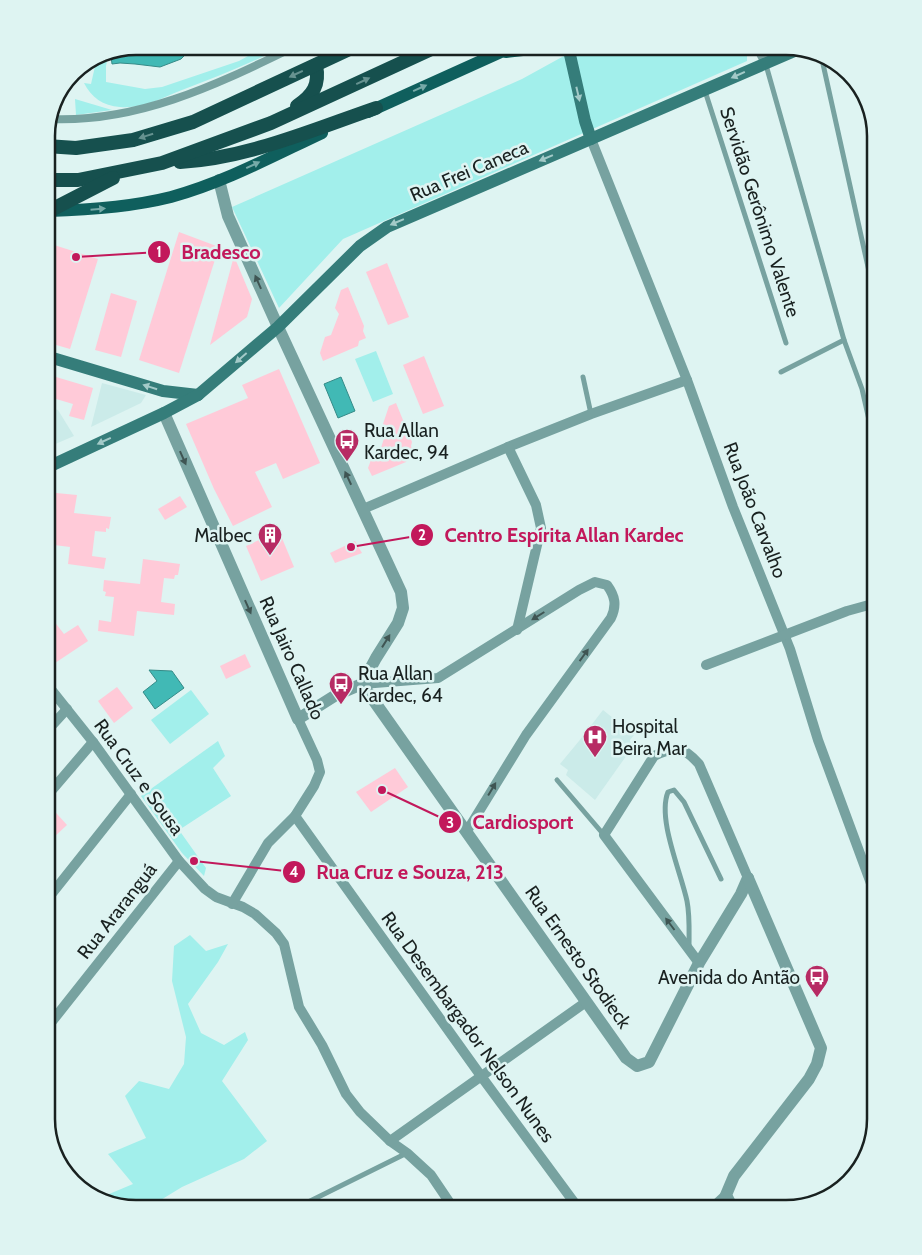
<svg xmlns="http://www.w3.org/2000/svg" width="922" height="1255" font-family="Cabin,sans-serif">
  <style>
    .built { fill: #cbebe9 }
    .green { fill: #a2efeb }
    .water { fill: #41b9b5; stroke: #358b88 }
    .building { fill: #ffcad8 }
    .lines { fill: none; stroke-linecap: round; stroke-linejoin: round }
    .service { stroke: #77a2a0; stroke-width: 5 }
    .pedestrian { stroke: #77a2a0; stroke-width: 8 }
    .minor { stroke: #77a2a0; stroke-width: 10 }
    .tertiary { stroke: #77a2a0; stroke-width: 12 }
    .secondary { stroke: #357d7a; stroke-width: 12 }
    .primary { stroke: #0f5f5d; stroke-width: 12 }
    .trunk { stroke: #16504e; stroke-width: 14 }
    .oneway { fill: #669290 }
    .oneway2 { fill: #a3cac8 }
    .oneway3 { fill: #76aaa8 }
    .oneway4 { fill: #3f5553 }
    .labels { text-anchor: middle; dominant-baseline: central; stroke-width: 5; stroke-linejoin: round; paint-order: stroke }
    .street-label { font-size: 19px; fill: #192120; stroke: #def4f2 }
    .poi-label { font-size: 19px; fill: #192120; stroke: #def4f2; text-anchor: start }
    .rim { fill: none; stroke: #192120; stroke-width: 2.5 }
    .leader { fill: none; stroke: #c2185b; stroke-width: 2 }
    .callout-dot { fill: #c2185b; stroke: #def4f2; stroke-width: 2 }
    .mark-label { font-size: 15px; text-anchor: middle; font-weight: bold; fill: #fff }
    .callout-label { font-size: 20px; text-anchor: middle; font-weight: bold; fill: #c2185b; stroke: #def4f2; stroke-width: 5; stroke-linejoin: round; paint-order: stroke }
  </style>
  <rect width="100%" height="100%" fill="#def4f2"/>
  <g class="built">
    <polygon points="102,383 146,395 141,403 91,427"/>
    <polygon points="46,407 58,410 74,436 46,448"/>
    <polygon points="603,710 634,735 630,740 631,744 628,748 629,752 595,800 566,775 568,770 560,764 579,741"/>
  </g>
  <g class="green">
    <path d="M 266,46 L 285,46 C 251,63 217,77 182,90 C 162,98 142,109 120,107 C 103,106 91,97 84,83 L 91,84 L 96,62 L 108,57 L 106,66 L 106,82 L 145,89 L 162,87 L 239,61 Z"/>
    <polygon points="582,46 744,46 747,54 747,61 343,239 279,308 232,207 522,79"/>
    <polygon points="75,99 112,110 76,115"/>
    <polygon points="376,351 393,394 373,402 355,359"/>
    <polygon points="191,690 209,714 170,744 151,720"/>
    <polygon points="218,741 225,756 213,768 231,796 179,830 206,868 204,876 182,853 141,796"/>
    <polygon points="190,935 206,951 228,944 218,962 188,1004 201,1033 224,1045 245,1032 248,1040 222,1081 267,1141 244,1159 182,1187 146,1209 131,1209 91,1197 68,1173 73,1170 102,1197 133,1184 108,1154 146,1138 125,1096 139,1081 169,1089 184,1064 186,1037 172,981 174,946"/>
  </g>
  <g class="water">
    <polygon points="136,46 212,46 188,52 181,59 160,67 135,64 120,63 112,64 111,56"/>
    <polygon points="341,377 355,411 338,418 324,384"/>
    <polygon points="149,670 172,671 184,688 155,709 143,692 157,681"/>
  </g>
  <g class="building">
    <polygon points="179,232 219,247 179,373 139,360"/>
    <polygon points="51,244 98,259 70,349 46,342 46,258"/>
    <polygon points="234,256 252,299 247,317 210,345"/>
    <polygon points="387,263 409,317 388,325 366,272"/>
    <polygon points="348,287 364,326 363,331 366,338 359,341 358,346 323,361 320,353 325,337 331,335 339,314 335,308 341,290"/>
    <polygon points="111,293 137,301 121,357 95,350"/>
    <polygon points="424,356 444,406 423,414 403,365"/>
    <polygon points="279,369 320,463 283,479 276,463 255,472 272,507 233,526 214,489 186,424 248,398 242,385"/>
    <polygon points="46,374 93,388 84,420 69,416 73,404 46,396"/>
    <polygon points="396,403 412,442 411,446 414,453 408,457 406,462 372,476 368,468 374,452 380,451 387,429 383,424 389,406"/>
    <polygon points="46,492 77,495 74,513 111,517 109,529 106,528 106,532 95,531 92,556 106,558 104,569 68,564 70,547 46,544 50,508 46,508"/>
    <polygon points="180,496 187,507 165,520 158,509"/>
    <polygon points="279,531 294,567 261,581 246,546"/>
    <polygon points="355,541 362,553 335,563 330,553"/>
    <polygon points="143,559 180,564 178,575 175,575 174,579 164,578 161,602 175,604 174,615 137,611 134,636 98,631 99,620 111,622 114,597 105,596 106,592 103,591 104,580 140,584"/>
    <polygon points="46,611 64,634 78,625 88,641 55,663 46,650"/>
    <polygon points="245,654 251,667 226,679 220,666"/>
    <polygon points="117,687 133,708 114,723 98,701"/>
    <polygon points="395,768 408,787 371,812 356,792"/>
    <polygon points="46,804 48,804 67,825 53,838 46,830"/>
  </g>
  <g class="lines">
    <g class="service">
      <polyline points="821,55 876,303"/>
      <polyline points="766,65 844,340 862,389 876,451"/>
      <polyline points="705,91 786,343"/>
      <polyline points="781,372 844,340"/>
      <polyline points="583,377 591,414"/>
      <polyline points="557,780 604,835"/>
      <path d="M 689,947 C 689,932 690,916 687,901 C 681,872 657,819 668,792 L 674,790 L 684,802 L 721,879"/>
      <polyline points="294,1209 407,1153"/>
    </g>
    <path class="pedestrian" d="M 49,119 C 136,123 214,86 290,49"/>
    <g class="minor">
      <polyline points="757,46 766,63"/>
      <polyline points="591,139 687,380 733,507 790,649 818,740 876,897"/>
      <polyline points="508,447 591,414 687,380"/>
      <polyline points="363,509 508,447 536,505 541,528 517,630"/>
      <polyline points="706,665 847,611 876,603"/>
      <polyline points="46,683 93,742 179,861 205,889 216,897 243,907 255,914 276,933 284,944 299,1007 322,1045 346,1094 360,1112 390,1141 407,1153 431,1175 454,1209"/>
      <path d="M 362,684 L 438,678 L 579,590 L 595,582 L 607,585 C 615,596 617,605 611,618 L 526,735 L 467,831"/>
      <polyline points="46,732 67,709"/>
      <polyline points="46,797 93,742"/>
      <polyline points="295,816 481,1076 579,1209"/>
      <polyline points="46,901 131,794"/>
      <polyline points="232,904 268,843 295,816 314,786 320,772 317,760 298,719"/>
      <path d="M 699,963 L 604,835 L 654,756 C 676,745 683,746 699,764 L 748,878"/>
      <polyline points="46,1029 179,861"/>
      <polyline points="390,1141 586,1002"/>
      <polyline points="711,1209 726,1195"/>
    </g>
    <g class="tertiary">
      <polyline points="164,413 298,719 336,695 362,684 376,658 398,623 403,608 401,592 278,327 228,216 219,180"/>
      <polyline points="362,684 626,1058 637,1066 649,1062 699,963 741,894 748,878"/>
      <polyline points="733,1209 726,1195 734,1176 809,1079 817,1064 821,1048 748,878"/>
    </g>
    <g class="secondary">
      <polyline points="568,46 585,121 591,139"/>
      <polyline points="46,356 163,391 198,395"/>
      <polyline points="46,468 164,413 198,395 278,327 360,246 387,227 799,49"/>
    </g>
    <g class="primary">
      <polyline points="506,52 549,47 568,48"/>
      <polyline points="368,112 514,46"/>
      <path d="M 49,211 C 90,210 131,207 171,197 C 223,183 273,156 322,133"/>
    </g>
    <g class="trunk">
      <path d="M 297,106 C 313,95 320,85 316,65"/>
      <polyline points="46,146 76,148 133,140 193,122 356,46"/>
      <path d="M 180,162 C 248,158 312,130 376,108"/>
      <polyline points="46,180 78,180 162,163 271,123 438,46"/>
      <polyline points="49,211 113,178"/>
    </g>
  </g>
  <defs><path id="oneway-solid" d="M-6-.8H1V-3.2L6.5 0L1 3.2V.8H-6Z" transform="scale(1.25)"/></defs>
  <g class="oneway">
    <use href="#oneway-solid" transform="translate(296 74) rotate(155)"/>
    <use href="#oneway-solid" transform="translate(363 81) rotate(-25)"/>
    <use href="#oneway-solid" transform="translate(146 136) rotate(163)"/>
  </g>
  <g class="oneway2">
    <use href="#oneway-solid" transform="translate(738 75) rotate(156)"/>
    <use href="#oneway-solid" transform="translate(578 94) rotate(77)"/>
    <use href="#oneway-solid" transform="translate(546 158) rotate(157)"/>
    <use href="#oneway-solid" transform="translate(397 222) rotate(157)"/>
    <use href="#oneway-solid" transform="translate(241 358) rotate(139)"/>
    <use href="#oneway-solid" transform="translate(150 387) rotate(-162)"/>
    <use href="#oneway-solid" transform="translate(104 441) rotate(155)"/>
  </g>
  <g class="oneway3">
    <use href="#oneway-solid" transform="translate(420 88) rotate(-24)"/>
    <use href="#oneway-solid" transform="translate(253 165) rotate(-25)"/>
    <use href="#oneway-solid" transform="translate(98 209) rotate(-5)"/>
  </g>
  <g class="oneway4">
    <use href="#oneway-solid" transform="translate(258 282) rotate(-114)"/>
    <use href="#oneway-solid" transform="translate(183 458) rotate(66)"/>
    <use href="#oneway-solid" transform="translate(348 478) rotate(-115)"/>
    <use href="#oneway-solid" transform="translate(248 607) rotate(66)"/>
    <use href="#oneway-solid" transform="translate(538 616) rotate(148)"/>
    <use href="#oneway-solid" transform="translate(386 641) rotate(-58)"/>
    <use href="#oneway-solid" transform="translate(584 655) rotate(-54)"/>
    <use href="#oneway-solid" transform="translate(492 789) rotate(-59)"/>
    <use href="#oneway-solid" transform="translate(670 924) rotate(-127)"/>
  </g>
  <defs>
    <symbol id="bus-pin" viewBox="-11 -11 22 30"><path d="M0 17L-7.5 6A9.5 9.5 0 1 1 7.5 6Z" fill="#b72b64" stroke="#def4f2"/><path d="M-5-6H5V4H4V6H2V4H-2V6H-4V4H-5ZM-3.5-4V0h7V-4ZM-3.5 1.2v1.5H-2V1.2ZM2 1.2v1.5H3.5V1.2Z" fill="#fff"/></symbol>
    <symbol id="building-pin" viewBox="-11 -11 22 30"><path d="M0 17L-7.5 6A9.5 9.5 0 1 1 7.5 6Z" fill="#b72b64" stroke="#def4f2"/><path d="M-4-6H4V6H1V3H-1V6H-4ZM-2.5-4.3h1.7v1.8h-1.7ZM.8-4.3h1.7v1.8H.8ZM-2.5-1h1.7V.8h-1.7ZM.8-1h1.7V.8H.8Z" fill="#fff"/></symbol>
    <symbol id="hospital-pin" viewBox="-11 -11 22 30"><path d="M0 17L-7.5 6A9.5 9.5 0 1 1 7.5 6Z" fill="#b72b64" stroke="#def4f2"/><path d="M-5-5h3v3.5h4V-5h3V5h-3V1.5h-4V5h-3Z" fill="#fff"/></symbol>
  </defs>
  <g fill-rule="evenodd">
    <use href="#bus-pin" x="333" y="427" width="28" height="38"/>
    <use href="#building-pin" x="256" y="521" width="28" height="38"/>
    <use href="#bus-pin" x="327" y="670" width="28" height="38"/>
    <use href="#hospital-pin" x="581" y="723" width="28" height="38"/>
    <use href="#bus-pin" x="803" y="963" width="28" height="38"/>
  </g>
  <g class="labels">
    <g class="street-label">
      <text transform="translate(469 171) rotate(-23)">Rua Frei Caneca</text>
      <text transform="translate(760 212) rotate(72)">Servidão Gerônimo Valente</text>
      <text transform="translate(755 510) rotate(69)">Rua João Carvalho</text>
      <text transform="translate(292 658) rotate(66)">Rua Jairo Callado</text>
      <text transform="translate(139 777) rotate(54)">Rua Cruz e Sousa</text>
      <text transform="translate(117 911) rotate(-52)">Rua Araranguá</text>
      <text transform="translate(578 957) rotate(55)">Rua Ernesto Stodieck</text>
      <text transform="translate(468 1027) rotate(54)">Rua Desembargador Nelson Nunes</text>
    </g>
    <g class="poi-label">
      <text x="364" y="430">Rua Allan<tspan x="364" dy="22">Kardec, 94</tspan></text>
      <text x="252" y="535" text-anchor="end">Malbec</text>
      <text x="358" y="673">Rua Allan<tspan x="358" dy="22">Kardec, 64</tspan></text>
      <text x="612" y="726">Hospital<tspan x="612" dy="22">Beira Mar</tspan></text>
      <text x="800" y="977" text-anchor="end">Avenida do Antão</text>
    </g>
  </g>
  <path d="M0 0H922V1255H0ZM136 55H786A81 81 0 0 1 867 136V1119A81 81 0 0 1 786 1200H136A81 81 0 0 1 55 1119V136A81 81 0 0 1 136 55Z" fill="#def4f2" fill-rule="evenodd"/>
  <path class="rim" d="M136 55H786A81 81 0 0 1 867 136V1119A81 81 0 0 1 786 1200H136A81 81 0 0 1 55 1119V136A81 81 0 0 1 136 55Z"/>
  <path class="leader" d="M76 257L159 252M351 547L422 535M382 790L450 822M194 861L294 872"/>
  <g class="callout-dot">
    <circle cx="76" cy="257" r="5"/>
    <circle cx="351" cy="547" r="5"/>
    <circle cx="382" cy="790" r="5"/>
    <circle cx="194" cy="861" r="5"/>
    <circle cx="159" cy="252" r="12"/>
    <circle cx="422" cy="535" r="12"/>
    <circle cx="450" cy="822" r="12"/>
    <circle cx="294" cy="872" r="12"/>
  </g>
  <g class="mark-label">
    <text x="159" y="257">1</text>
    <text x="422" y="540">2</text>
    <text x="450" y="828">3</text>
    <text x="294" y="877">4</text>
  </g>
  <g class="callout-label">
    <text x="221" y="259">Bradesco</text>
    <text x="564" y="542">Centro Espírita Allan Kardec</text>
    <text x="523" y="829">Cardiosport</text>
    <text x="410" y="879">Rua Cruz e Souza, 213</text>
  </g>
</svg>
